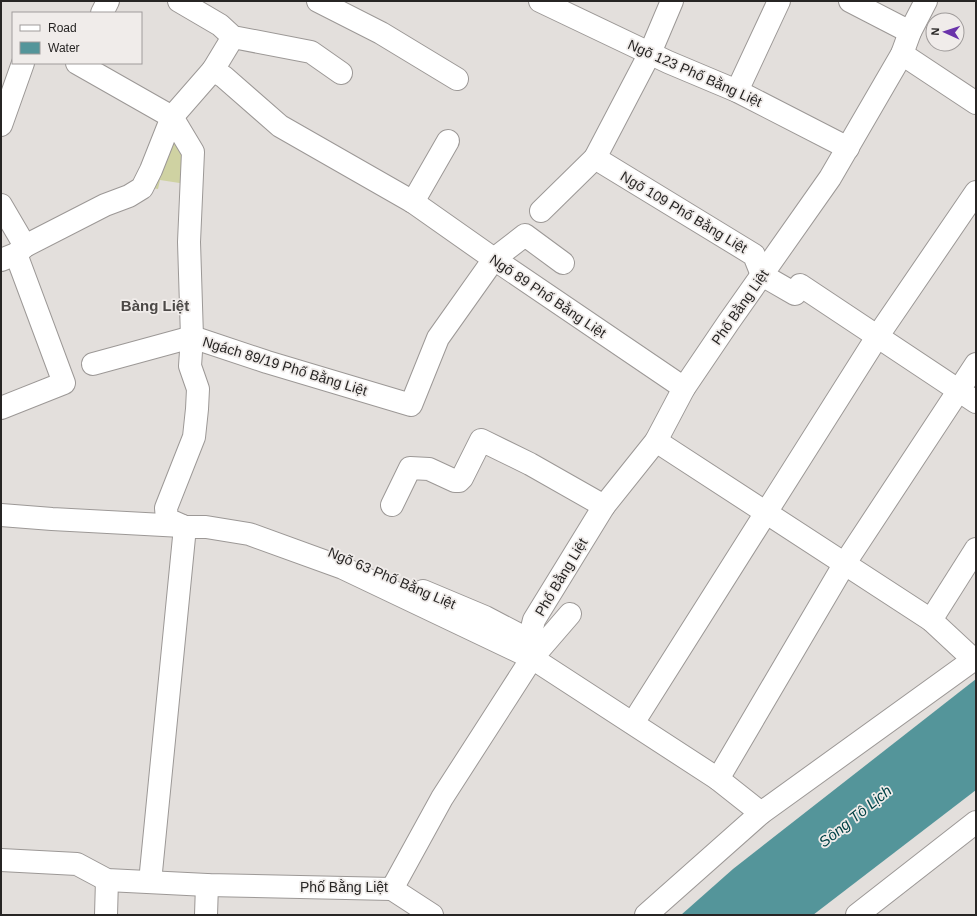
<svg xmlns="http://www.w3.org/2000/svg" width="977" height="916" font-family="Arial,sans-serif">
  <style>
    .green { fill: #cfd2a2 }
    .water { fill: #54959a }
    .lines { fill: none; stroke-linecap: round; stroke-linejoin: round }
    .minor-casing { stroke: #9c9896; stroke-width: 24 }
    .minor { stroke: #fff; stroke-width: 22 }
    .labels { text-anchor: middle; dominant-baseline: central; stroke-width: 3.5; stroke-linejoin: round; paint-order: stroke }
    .street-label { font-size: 14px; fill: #272524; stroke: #f0ecea }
    .neighbourhood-label { font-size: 15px; font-weight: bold; fill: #4c4947; stroke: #f0ecea }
    .water-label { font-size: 15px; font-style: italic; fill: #004145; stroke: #f0ecea }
  </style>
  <rect width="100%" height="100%" fill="#e3dfdc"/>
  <polygon class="green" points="177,134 182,134 186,184 160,180 158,189 145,187"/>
  <polygon class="water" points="976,679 976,790 813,915 681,915 733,869"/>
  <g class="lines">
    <defs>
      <g id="minor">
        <polyline points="179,1 220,25 233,37 311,52 341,73"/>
        <polyline points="318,1 381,33 457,79"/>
        <polyline points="540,1 668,62 737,91 848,148"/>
        <polyline points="850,1 910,32"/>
        <polyline points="102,13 108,1"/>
        <polyline points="902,54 976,103"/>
        <polyline points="77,63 172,117 193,152 189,242 192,337 190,366 198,389 197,409 194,437 166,508 167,519 185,527"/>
        <polyline points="213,70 224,77 280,126 413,202 494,259 684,388"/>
        <polyline points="737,91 779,1"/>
        <polyline points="1,125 23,63"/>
        <polyline points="595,158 754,255 762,275 795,294 800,285 976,402"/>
        <polyline points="413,202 448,141"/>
        <polyline points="1,205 25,246"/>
        <polyline points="541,211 595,158 650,53 672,1"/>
        <polyline points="1,260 16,254 25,246 105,205 129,196 142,188 151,170 172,117 213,70 233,37"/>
        <polyline points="192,337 267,362 411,405 438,338 494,259 525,235 563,263"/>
        <polyline points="93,364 192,337"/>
        <polyline points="1,408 64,383 16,254"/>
        <polyline points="656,441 931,620 974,660"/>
        <polyline points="392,505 410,468 429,469 455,481 459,481 462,478 481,440 530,464 604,506"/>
        <polyline points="1,515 52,519 182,526"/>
        <polyline points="423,591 485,617 529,640"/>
        <polyline points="931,620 976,549"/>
        <polyline points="532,658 529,640 534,620 604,506 656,441 684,388 728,323 830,178 902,54 910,32 926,1"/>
        <polyline points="633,723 877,337 976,192"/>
        <polyline points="718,779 845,563 976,364"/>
        <polyline points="1,860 77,864 107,880 207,885 392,889 442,798 507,697 532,658 570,614"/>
        <polyline points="150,882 185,527 206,527 249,534 343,568 532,658 718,779 761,813"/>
        <polyline points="392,889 432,915"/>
        <polyline points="106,915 107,880"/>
        <polyline points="206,915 207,885"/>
        <polyline points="646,915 761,813 976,658"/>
        <polyline points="857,915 976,822"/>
      </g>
    </defs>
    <use href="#minor" class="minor-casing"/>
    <use href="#minor" class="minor"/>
  </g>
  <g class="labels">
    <g class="street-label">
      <text transform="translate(695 73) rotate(24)">Ngõ 123 Phố Bằng Liệt</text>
      <text transform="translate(684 212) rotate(31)">Ngõ 109 Phố Bằng Liệt</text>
      <text transform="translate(548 296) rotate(34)">Ngõ 89 Phố Bằng Liệt</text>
      <text transform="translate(740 307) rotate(-55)">Phố Bằng Liệt</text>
      <text transform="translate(285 366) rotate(17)">Ngách 89/19 Phố Bằng Liệt</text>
      <text transform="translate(561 577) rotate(-59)">Phố Bằng Liệt</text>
      <text transform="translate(392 578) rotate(23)">Ngõ 63 Phố Bằng Liệt</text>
      <text x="344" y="887">Phố Bằng Liệt</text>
    </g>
    <g class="neighbourhood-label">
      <text x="155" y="305">Bàng Liệt</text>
    </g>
    <g class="water-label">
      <text transform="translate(855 816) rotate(-39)">Sông Tô Lịch</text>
    </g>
  </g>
  <rect width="977" height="916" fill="none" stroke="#272524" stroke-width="4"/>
  <rect x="12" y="12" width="130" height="52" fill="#f0ecea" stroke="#a09c9b"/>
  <rect x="20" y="25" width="20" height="6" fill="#ffffff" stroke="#a09c9b"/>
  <text x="48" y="32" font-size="12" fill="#272524">Road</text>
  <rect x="20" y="42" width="20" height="12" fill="#54959a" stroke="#a09c9b"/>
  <text x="48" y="52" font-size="12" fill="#272524">Water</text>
  <g transform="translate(945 32) rotate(273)"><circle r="19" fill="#f0ecea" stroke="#a09c9b"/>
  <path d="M0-3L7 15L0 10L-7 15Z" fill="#6a33aa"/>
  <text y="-6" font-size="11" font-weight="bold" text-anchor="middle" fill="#272524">N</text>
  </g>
</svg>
